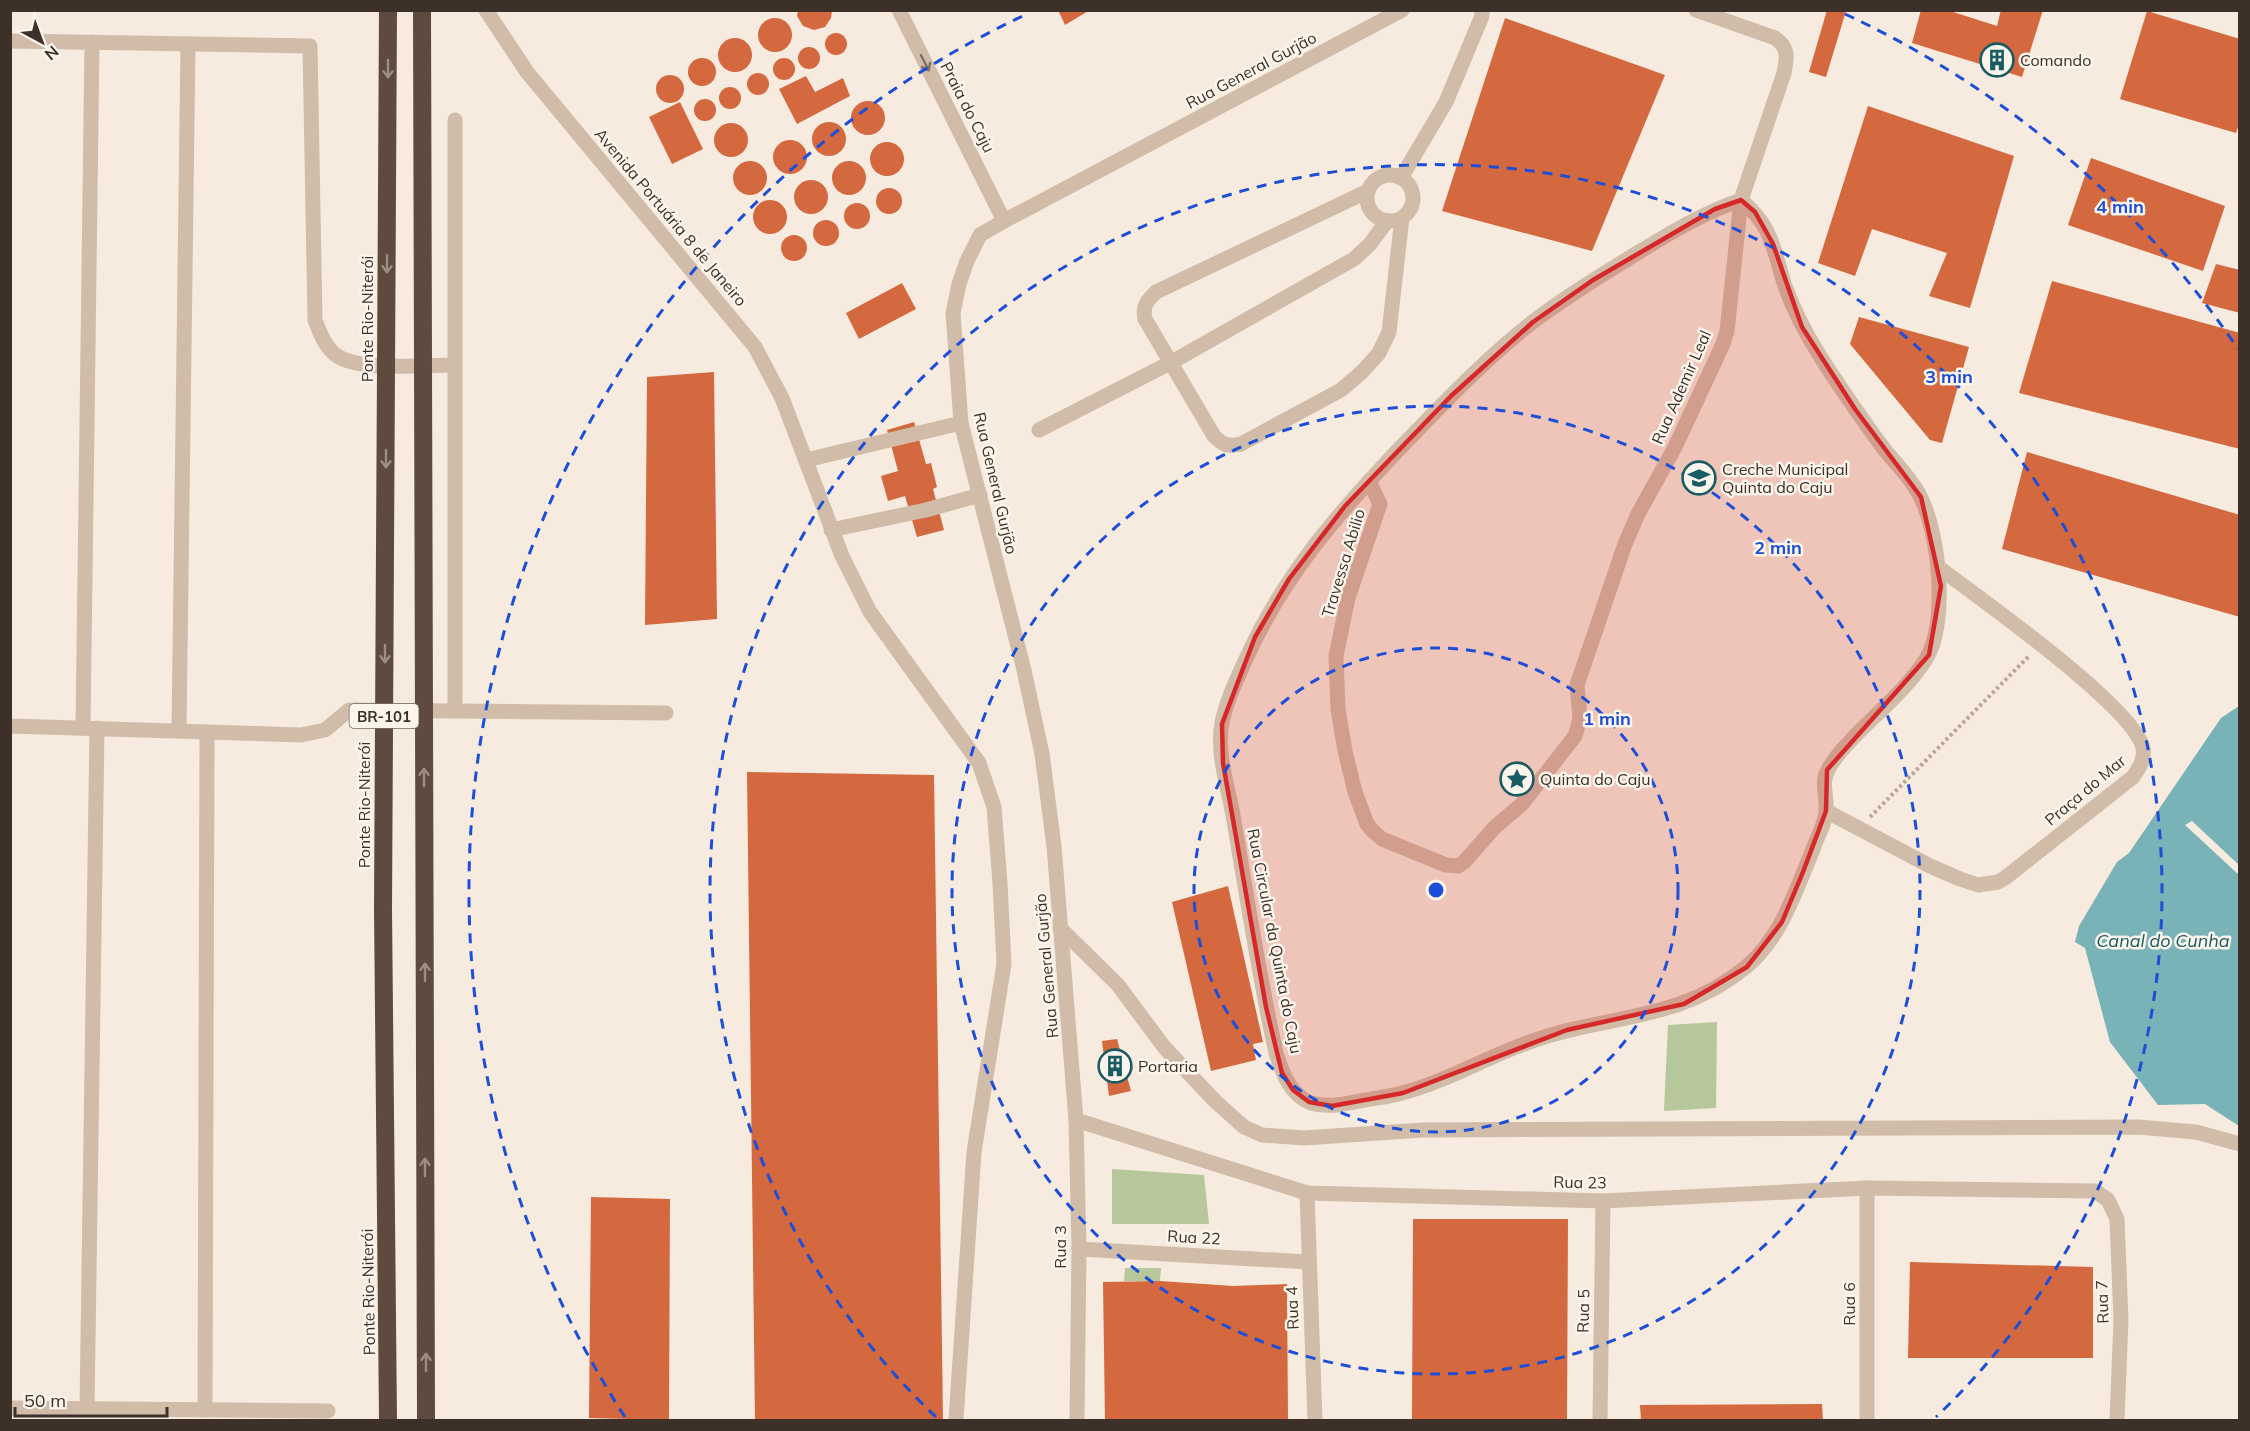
<svg xmlns="http://www.w3.org/2000/svg" width="2250" height="1431" font-family="Mulish,sans-serif">
  <style>
    .green { fill: #b7c79c }
    .water { fill: #79b2b7 }
    .pier { fill: #f6ebde }
    .building { fill: #d4683e }
    .lines { fill: none; stroke-linecap: round; stroke-linejoin: round }
    .path { stroke: #bca692; stroke-width: 4; stroke-dasharray: 3 3; stroke-linecap: butt }
    .minor { stroke: #d0bca8; stroke-width: 15 }
    .highway { stroke: #5e4a3f; stroke-width: 18 }
    .oneway { stroke: #7f6f62 }
    .oneway2 { stroke: #9d8e84 }
    .marked { fill: #d62828; fill-opacity: 0.2; stroke: #d62828; stroke-width: 4.5; stroke-linejoin: round }
    .ring { fill: none; stroke: #1d4ed8; stroke-width: 3; stroke-dasharray: 10 8 }
    .labels { text-anchor: middle; dominant-baseline: central; stroke-width: 5; stroke-linejoin: round; paint-order: stroke }
    .shield { fill: #fcf5ec; stroke: #766b64; stroke-width: 1.5 }
    .shield-label { font-size: 15px; font-weight: bold; fill: #3c3029 }
    .poi-label { font-size: 16px; fill: #3c3029; stroke: #fcf5ec; text-anchor: start }
    .street-label { font-size: 16px; fill: #3c3029; stroke: #fcf5ec }
    .water-label { font-size: 18px; font-style: italic; fill: #195c63; stroke: #fcf5ec }
    .centre { fill: #1d4ed8; stroke: #fcf5ec; stroke-width: 3 }
    .ring-label { font-size: 18px; text-anchor: middle; font-weight: bold; fill: #1d4ed8; stroke: #fcf5ec; stroke-width: 5; stroke-linejoin: round; paint-order: stroke }
  </style>
  <rect width="100%" height="100%" fill="#f6ebde"/>
  <g class="green">
    <polygon points="1717,1022 1716,1108 1664,1111 1668,1025"/>
    <polygon points="1112,1169 1204,1175 1209,1224 1112,1224"/>
    <polygon points="1125,1268 1161,1268 1160,1281 1124,1281"/>
  </g>
  <polygon class="water" points="2239,706 2239,1126 2205,1104 2158,1105 2110,1042 2085,948 2075,942 2079,926 2117,862 2129,853 2221,718"/>
  <polygon class="pier" points="2192,821 2239,865 2239,875 2185,825"/>
  <g class="building">
    <polygon points="798,10 832,10 831,18 825,27 814,30 803,26 797,16"/>
    <polygon points="1058,10 1090,10 1065,25"/>
    <polygon points="1827,10 1846,11 1826,77 1809,72"/>
    <polygon points="1921,10 1947,10 1997,26 2001,10 2043,10 2022,77 1912,43"/>
    <polygon points="2147,11 2240,39 2240,122 2236,133 2120,99"/>
    <circle cx="775" cy="35" r="17"/>
    <polygon points="1505,18 1665,75 1592,251 1442,211"/>
    <circle cx="836" cy="44" r="11"/>
    <circle cx="735" cy="55" r="17"/>
    <circle cx="809" cy="58" r="11"/>
    <circle cx="702" cy="72" r="14"/>
    <circle cx="784" cy="69" r="11"/>
    <circle cx="758" cy="84" r="11"/>
    <circle cx="670" cy="89" r="14"/>
    <polygon points="806,76 815,92 843,78 850,96 797,124 779,89"/>
    <circle cx="730" cy="98" r="11"/>
    <circle cx="705" cy="110" r="11"/>
    <circle cx="868" cy="118" r="17"/>
    <polygon points="680,102 703,149 672,164 649,117"/>
    <polygon points="1868,106 2014,156 1970,308 1929,296 1947,253 1872,229 1855,276 1818,263"/>
    <circle cx="829" cy="139" r="17"/>
    <circle cx="731" cy="140" r="17"/>
    <circle cx="790" cy="157" r="17"/>
    <circle cx="887" cy="159" r="17"/>
    <polygon points="2091,158 2225,206 2203,271 2068,225"/>
    <circle cx="849" cy="178" r="17"/>
    <circle cx="750" cy="178" r="17"/>
    <circle cx="811" cy="197" r="17"/>
    <circle cx="889" cy="201" r="13"/>
    <circle cx="770" cy="217" r="17"/>
    <circle cx="857" cy="216" r="13"/>
    <circle cx="826" cy="233" r="13"/>
    <circle cx="794" cy="248" r="13"/>
    <polygon points="2216,264 2240,270 2240,313 2202,303"/>
    <polygon points="2052,281 2240,333 2240,449 2019,393"/>
    <polygon points="902,283 916,309 859,339 846,313"/>
    <polygon points="1859,317 1969,347 1942,443 1930,440 1850,344"/>
    <polygon points="714,372 717,619 645,625 647,377"/>
    <polygon points="914,422 926,464 931,463 937,487 933,489 944,530 917,537 905,496 888,501 881,476 898,471 887,430"/>
    <polygon points="2027,452 2240,515 2240,617 2002,549"/>
    <polygon points="747,772 934,775 943,1420 755,1420"/>
    <polygon points="1228,886 1263,1042 1253,1044 1256,1060 1211,1071 1172,902"/>
    <polygon points="1117,1039 1131,1091 1109,1096 1102,1041"/>
    <polygon points="591,1197 670,1199 669,1420 589,1418"/>
    <polygon points="1413,1219 1568,1219 1567,1420 1412,1420"/>
    <polygon points="1910,1262 2093,1267 2093,1358 1908,1358"/>
    <polygon points="1160,1281 1233,1286 1287,1284 1288,1420 1105,1420 1103,1282"/>
    <polygon points="1822,1404 1823,1420 1641,1420 1640,1405"/>
  </g>
  <g class="lines">
    <polyline class="path" points="1870,817 2029,656"/>
    <g class="minor">
      <polyline points="486,10 527,72 755,347 782,398 842,556 870,612 979,763 994,807 1000,883 1004,964 974,1152 956,1420"/>
      <polyline points="899,10 1004,221"/>
      <path d="M 10,41 L 310,46 L 315,320 C 320,333 325,347 336,355 C 358,372 427,365 455,365"/>
      <circle cx="1390" cy="198" r="23"/>
      <polyline points="1401,178 1446,102 1482,16 1482,10"/>
      <path d="M 1368,191 L 1156,292 C 1147,301 1142,306 1145,319 L 1214,436 C 1223,445 1228,447 1241,444 L 1341,390 L 1362,372 L 1379,353 L 1389,332 L 1402,218"/>
      <path d="M 1741,200 C 1773,227 1773,249 1785,286 C 1794,311 1806,334 1820,356 C 1840,388 1862,419 1884,449 C 1896,464 1910,477 1919,494 C 1939,531 1949,622 1926,659 C 1907,689 1879,711 1854,737 C 1845,747 1834,757 1828,770 C 1820,784 1828,797 1826,812 C 1825,825 1816,839 1812,852 C 1795,892 1781,938 1746,967 C 1678,1023 1604,1014 1527,1043 C 1485,1058 1445,1082 1402,1093 C 1389,1097 1374,1098 1360,1101 C 1344,1104 1328,1108 1311,1103 C 1290,1095 1282,1072 1276,1053 C 1259,976 1247,898 1234,821 C 1229,790 1216,754 1222,723 C 1226,702 1236,681 1245,661 C 1283,576 1338,513 1402,446 C 1444,403 1486,358 1534,321 C 1567,296 1603,274 1639,252 C 1672,232 1705,212 1741,200 Z"/>
      <polyline points="1039,430 1170,363 1354,259 1370,244 1387,221"/>
      <polyline points="806,460 961,423"/>
      <path d="M 1369,481 L 1380,504 L 1348,598 L 1336,656 L 1338,709 L 1345,751 L 1355,792 L 1367,824 L 1373,831 L 1382,839 L 1446,865 L 1458,866 L 1464,862 L 1495,827 L 1522,804 L 1575,736 L 1580,719 L 1577,685 L 1625,544 L 1638,514 L 1675,447 L 1723,344 L 1727,331 L 1741,200 L 1784,73 C 1787,58 1789,47 1775,38 L 1696,10"/>
      <polyline points="831,530 926,510 980,495"/>
      <polyline points="455,711 455,120"/>
      <polyline points="10,726 301,735 325,730 349,710 666,713"/>
      <polyline points="83,728 92,42"/>
      <polyline points="179,731 188,44"/>
      <path d="M 1826,811 L 1930,866 L 1960,879 L 1978,885 L 1998,882 L 2005,878 L 2133,777 C 2139,768 2145,760 2143,748 C 2134,707 1978,597 1938,567"/>
      <polyline points="1060,928 1118,985 1164,1047 1215,1101 1244,1127 1262,1135 1304,1138 1423,1130 2138,1127 2196,1132 2240,1144"/>
      <polyline points="1076,1120 1307,1193 1603,1201 1867,1188 2095,1191 2108,1200 2117,1219 2121,1320 2117,1420"/>
      <polyline points="1307,1193 1315,1420"/>
      <polyline points="1079,1249 1308,1262"/>
      <polyline points="10,1408 328,1411"/>
      <polyline points="87,1409 97,728"/>
      <polyline points="205,1410 207,732"/>
      <polyline points="1077,1420 1079,1249 1076,1120 1054,846 1042,754 1024,670 961,423 953,313 959,284 967,261 980,235 1004,221 1402,10"/>
      <polyline points="1600,1420 1603,1201"/>
      <polyline points="1867,1420 1867,1188"/>
    </g>
    <g class="highway">
      <polyline points="388,10 383,909 388,1420"/>
      <polyline points="422,10 426,1420"/>
    </g>
  </g>
  <defs><path id="oneway-shaft" d="M-6 0H5M1.5-3L5.5 0L1.5 3" fill="none" stroke-width="1.6" stroke-linecap="round" stroke-linejoin="round" transform="scale(1.5)"/></defs>
  <use class="oneway" href="#oneway-shaft" transform="translate(925 63) rotate(63)"/>
  <g class="oneway2">
    <use href="#oneway-shaft" transform="translate(388 69) rotate(90)"/>
    <use href="#oneway-shaft" transform="translate(387 264) rotate(90)"/>
    <use href="#oneway-shaft" transform="translate(386 459) rotate(90)"/>
    <use href="#oneway-shaft" transform="translate(385 654) rotate(90)"/>
    <use href="#oneway-shaft" transform="translate(424 777) rotate(-90)"/>
    <use href="#oneway-shaft" transform="translate(425 972) rotate(-90)"/>
    <use href="#oneway-shaft" transform="translate(425 1167) rotate(-90)"/>
    <use href="#oneway-shaft" transform="translate(426 1362) rotate(-90)"/>
  </g>
  <path class="marked" d="M 1741,200 L 1755,212 L 1773,244 L 1802,327 L 1855,409 L 1921,497 L 1941,586 L 1929,655 L 1827,770 L 1826,811 L 1803,872 L 1782,922 L 1747,967 L 1684,1004 L 1567,1030 L 1403,1093 L 1332,1106 L 1309,1102 L 1293,1090 L 1282,1073 L 1266,1007 L 1223,763 L 1222,724 L 1255,637 L 1289,579 L 1345,506 L 1451,396 L 1533,322 L 1593,280 L 1715,209 Z"/>
  <g class="ring">
    <circle cx="1436" cy="890" r="242"/>
    <circle cx="1436" cy="890" r="484"/>
    <path d="M936 1417A726 726 0 1 1 1936 1417"/>
    <path d="M625 1417A967 967 0 0 1 1027 14M1845 14A967 967 0 0 1 2238 349"/>
  </g>
  <defs>
    <symbol id="building-ring" viewBox="-11 -11 22 22"><circle r="9.5" fill="#fcf5ec" stroke="#195c63" stroke-width="1.5"/><path d="M-4-6H4V6H1V3H-1V6H-4ZM-2.5-4.3h1.7v1.8h-1.7ZM.8-4.3h1.7v1.8H.8ZM-2.5-1h1.7V.8h-1.7ZM.8-1h1.7V.8H.8Z" fill="#195c63"/></symbol>
    <symbol id="school-ring" viewBox="-11 -11 22 22"><circle r="9.5" fill="#fcf5ec" stroke="#195c63" stroke-width="1.5"/><path d="M0-5L7-2L0 1L-7-2ZM-4 1L0 2.5L4 1V4Q0 6-4 4Z" fill="#195c63"/></symbol>
    <symbol id="sight-ring" viewBox="-11 -11 22 22"><circle r="9.5" fill="#fcf5ec" stroke="#195c63" stroke-width="1.5"/><path d="M0-6L1.8-2.2L6-1.7L2.9 1.2L3.7 5.4L0 3.3L-3.7 5.4L-2.9 1.2L-6-1.7L-1.8-2.2Z" fill="#195c63"/></symbol>
  </defs>
  <g fill-rule="evenodd">
    <use href="#building-ring" x="1978" y="41" width="38" height="38"/>
    <use href="#school-ring" x="1680" y="459" width="38" height="38"/>
    <use href="#sight-ring" x="1498" y="760" width="38" height="38"/>
    <use href="#building-ring" x="1096" y="1047" width="38" height="38"/>
  </g>
  <g class="labels">
    <rect class="shield" x="349.5" y="704" width="69" height="24" rx="4.5"/>
    <g class="shield-label">
      <text x="384" y="716">BR-101</text>
    </g>
    <g class="poi-label">
      <text x="2020" y="60">Comando</text>
      <text x="1722" y="469">Creche Municipal<tspan x="1722" dy="18">Quinta do Caju</tspan></text>
      <text x="1540" y="779">Quinta do Caju</text>
      <text x="1138" y="1066">Portaria</text>
    </g>
    <g class="street-label">
      <text transform="translate(1251 70) rotate(-28)">Rua General Gurjão</text>
      <text transform="translate(968 107) rotate(63)">Praia do Caju</text>
      <text transform="translate(671 217) rotate(50)">Avenida Portuária 8 de Janeiro</text>
      <text transform="translate(367 319) rotate(-90)">Ponte Rio-Niterói</text>
      <text transform="translate(1681 387) rotate(-66)">Rua Ademir Leal</text>
      <text transform="translate(996 483) rotate(77)">Rua General Gurjão</text>
      <text transform="translate(1343 563) rotate(-73)">Travessa Abilio</text>
      <text transform="translate(2085 790) rotate(-40)">Praça do Mar</text>
      <text transform="translate(364 805) rotate(-90)">Ponte Rio-Niterói</text>
      <text transform="translate(1275 941) rotate(79)">Rua Circular da Quinta do Caju</text>
      <text transform="translate(1046 966) rotate(-95)">Rua General Gurjão</text>
      <text transform="translate(1580 1182) rotate(1)">Rua 23</text>
      <text transform="translate(1194 1237) rotate(3)">Rua 22</text>
      <text transform="translate(1060 1247) rotate(-90)">Rua 3</text>
      <text transform="translate(368 1292) rotate(-91)">Ponte Rio-Niterói</text>
      <text transform="translate(2102 1302) rotate(-92)">Rua 7</text>
      <text transform="translate(1849 1304) rotate(-90)">Rua 6</text>
      <text transform="translate(1292 1308) rotate(-92)">Rua 4</text>
      <text transform="translate(1583 1311) rotate(-89)">Rua 5</text>
    </g>
    <g class="water-label">
      <text x="2163" y="940">Canal do Cunha</text>
    </g>
  </g>
  <circle cx="1436" cy="890" r="9" class="centre"/>
  <g class="ring-label">
    <text x="2120" y="213">4 min</text>
    <text x="1949" y="383">3 min</text>
    <text x="1778" y="554">2 min</text>
    <text x="1607" y="725">1 min</text>
  </g>
  <rect width="2250" height="1431" fill="none" stroke="#3c3029" stroke-width="24"/>
  <g transform="translate(42 42) rotate(139)" stroke="#fcf5ec" stroke-width="4.5" paint-order="stroke">
  <path d="M0-4.5L10 22L0 15L-10 22Z" fill="#3c3029"/>
  <text y="-9" font-size="16" font-weight="bold" text-anchor="middle" fill="#3c3029">N</text>
  </g>
  <path d="M15 1407v9h152v-9" fill="none" stroke="#3c3029" stroke-width="3"/>
  <text x="24" y="1407" font-size="18" fill="#3c3029" stroke="#fcf5ec" stroke-width="4.5" paint-order="stroke">50 m</text>
</svg>
